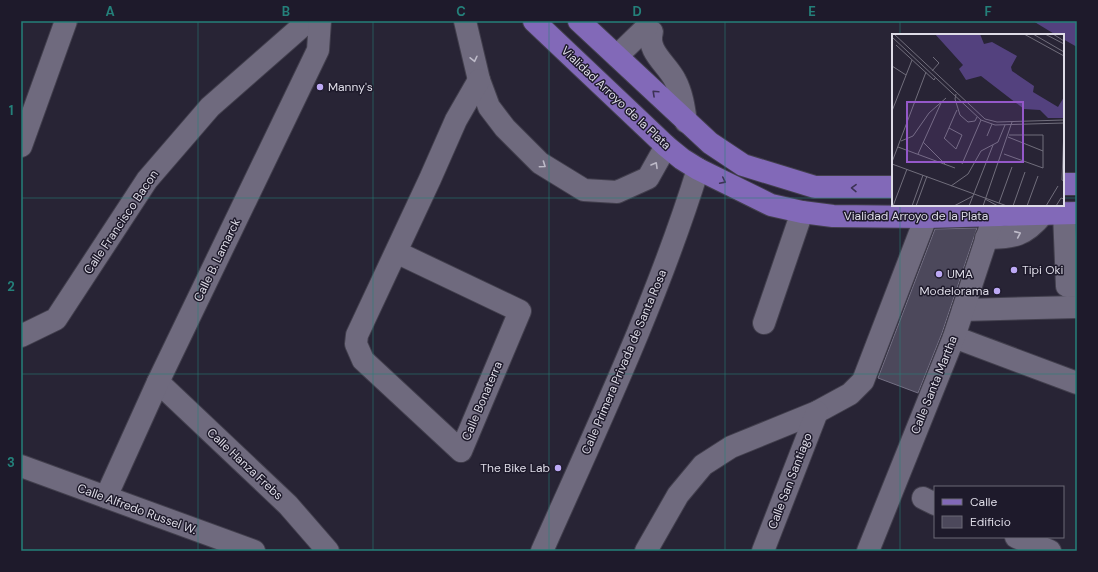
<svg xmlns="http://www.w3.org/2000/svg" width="1098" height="572" font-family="'DM Sans',sans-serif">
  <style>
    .green { fill: #53417e }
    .building { fill: #4c485b; stroke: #747084 }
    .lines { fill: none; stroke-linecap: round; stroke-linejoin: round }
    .minor-casing { stroke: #423f4d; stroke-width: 24 }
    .major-casing { stroke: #423f4d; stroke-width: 24 }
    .minor { stroke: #6f6a7e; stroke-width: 22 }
    .major { stroke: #8269b8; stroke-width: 22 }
    .oneway { stroke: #bdbac8 }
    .oneway2 { stroke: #3c3255 }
    .grid { fill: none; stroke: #24807a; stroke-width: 1; stroke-opacity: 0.55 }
    .poi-dot { fill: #bda9f5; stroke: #1e1a2b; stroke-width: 1.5 }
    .labels { text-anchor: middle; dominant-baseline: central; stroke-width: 3; stroke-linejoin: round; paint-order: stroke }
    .poi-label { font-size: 12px; fill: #dedce7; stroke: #1e1a2b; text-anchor: start }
    .street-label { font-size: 12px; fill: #dedce7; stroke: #1e1a2b }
    .inset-road { fill: none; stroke: #716e7c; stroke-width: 1 }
    .view { fill: #9458c9; fill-opacity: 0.15; stroke: #9458c9; stroke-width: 2 }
    .inset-edge { fill: none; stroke: #dedce7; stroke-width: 2 }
    .neatline { fill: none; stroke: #24807a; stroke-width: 1.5 }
    .grid-label { font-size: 13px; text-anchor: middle; font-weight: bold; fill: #24807a }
  </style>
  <rect width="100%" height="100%" fill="#282435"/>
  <polygon class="green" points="1033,21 1077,21 1077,47 1063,39 1063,35 1056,35"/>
  <polygon class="building" points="977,228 942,333 918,393 878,378 935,229"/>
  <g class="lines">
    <defs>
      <g id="minor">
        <polyline points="465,21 479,80 489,107 505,128 540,163 584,190 617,192 648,178 666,146"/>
        <path d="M 652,32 C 646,51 667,64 675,80 C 682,93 684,108 686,122"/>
        <polyline points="617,56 647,27"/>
        <polyline points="21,146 66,21"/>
        <polyline points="1064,213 1067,286 1077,285"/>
        <path d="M 986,238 C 1014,237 1024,237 1043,214"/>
        <polyline points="396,252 520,311 461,451 363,360 356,344 357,335 430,179 456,120 479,80"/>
        <polyline points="963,310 1077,307"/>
        <polyline points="764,323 802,212"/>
        <polyline points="21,336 56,319 147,180 210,107 308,21"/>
        <polyline points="954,337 1077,383"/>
        <polyline points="158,382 288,505 328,551"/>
        <polyline points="21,466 254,551"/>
        <polyline points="106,497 158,382 318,50 320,21"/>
        <polyline points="923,498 935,504"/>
        <polyline points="1016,537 1050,551"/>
        <path d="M 542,551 C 598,425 657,301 698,169"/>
        <polyline points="646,551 678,495 703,465 731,447 817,412 850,394 863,381 926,217"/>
        <polyline points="763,551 817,412"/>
        <polyline points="868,551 954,337 994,216 994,205"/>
      </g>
      <g id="major">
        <polyline points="534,21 666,146 682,159 698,169 771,205 802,212 833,216 926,217 1077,213"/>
        <polyline points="579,21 710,143 743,165 815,187 893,187"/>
        <polyline points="1063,184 1077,184"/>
      </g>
    </defs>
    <use href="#minor" class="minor-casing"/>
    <use href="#major" class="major-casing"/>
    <use href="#minor" class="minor"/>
    <use href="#major" class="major"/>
  </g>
  <defs><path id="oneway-chevron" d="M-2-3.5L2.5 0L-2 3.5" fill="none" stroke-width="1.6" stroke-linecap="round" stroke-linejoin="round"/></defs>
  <g class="oneway">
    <use href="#oneway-chevron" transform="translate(474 59) rotate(77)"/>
    <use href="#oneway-chevron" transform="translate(543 165) rotate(35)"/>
    <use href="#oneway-chevron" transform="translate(655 165) rotate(-60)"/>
    <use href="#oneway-chevron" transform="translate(1018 234) rotate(-24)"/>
  </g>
  <g class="oneway2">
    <use href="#oneway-chevron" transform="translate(655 93) rotate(-137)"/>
    <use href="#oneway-chevron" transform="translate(723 181) rotate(26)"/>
    <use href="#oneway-chevron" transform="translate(854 188) rotate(-179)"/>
  </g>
  <path class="grid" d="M 198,21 L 198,551M 373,21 L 373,551M 549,21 L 549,551M 725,21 L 725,551M 900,21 L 900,35M 21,198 L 893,198M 1063,198 L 1077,198M 900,205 L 900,551M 21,374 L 1077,374"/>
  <g class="poi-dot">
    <circle cx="320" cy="87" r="4"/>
    <circle cx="1014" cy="270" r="4"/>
    <circle cx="939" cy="274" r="4"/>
    <circle cx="997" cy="291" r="4"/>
    <circle cx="558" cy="468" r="4"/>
  </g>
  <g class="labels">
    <g class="poi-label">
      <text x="328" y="87">Manny's</text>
      <text x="1022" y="270">Tipi Oki</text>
      <text x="947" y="274">UMA</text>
      <text x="989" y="291" text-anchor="end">Modelorama</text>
      <text x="550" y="468" text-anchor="end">The Bike Lab</text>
    </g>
    <g class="street-label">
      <text transform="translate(616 98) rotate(43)">Vialidad Arroyo de la Plata</text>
      <text x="916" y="216">Vialidad Arroyo de la Plata</text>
      <text transform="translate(121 222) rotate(-56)">Calle Francisco Bacon</text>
      <text transform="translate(217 260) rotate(-64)">Calle B. Lamarck</text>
      <text transform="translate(624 362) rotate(-67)">Calle Primera Privada de Santa Rosa</text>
      <text transform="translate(934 385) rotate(-68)">Calle Santa Martha</text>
      <text transform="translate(482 401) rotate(-67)">Calle Bonaterra</text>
      <text transform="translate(245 464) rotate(43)">Calle Hanza Frebs</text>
      <text transform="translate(790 481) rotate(-69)">Calle San Santiago</text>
      <text transform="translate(137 509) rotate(20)">Calle Alfredo Russel W.</text>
    </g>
  </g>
  <g transform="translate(892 34)">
    <rect width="172" height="172" fill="#282435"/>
    <path d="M 43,0 L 88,0 L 92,10 L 100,8 L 125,22 L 119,33 L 120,37 L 142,52 L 141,58 L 166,73 L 172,63 L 172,84 L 156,84 L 148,76 L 132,75 L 89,42 L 74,46 L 67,35 L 71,31 Z" fill="#53417e"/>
    <path class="inset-road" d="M 2,0 L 93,85 L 105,88 L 172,86M 132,0 L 172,22M 141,0 L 172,18M 153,0 L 172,10M 161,0 L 172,7M 0,3 L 89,86 L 103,91 L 172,89M 4,11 L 42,46 L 43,44M 0,32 L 14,41M 40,37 L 47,29 L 41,23M 64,60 L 63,65 L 68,81 L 76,88 L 83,87 L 85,83M 0,77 L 20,26M 57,94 L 70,101 L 64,115 L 52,104 L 53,103 L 63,80 L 65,76M 172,94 L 170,146 L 172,147M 95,102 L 100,90M 116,103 L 151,117M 9,107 L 21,102 L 37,79 L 54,64M 31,108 L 53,130M 6,113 L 63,134M 26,120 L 49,69M 112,120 L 151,134 L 151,101 L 117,101M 0,128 L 34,38M 0,130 L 115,172M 70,130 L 89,86M 59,152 L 76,140 L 89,117 L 106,108 L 113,91M 93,165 L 106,172M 107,169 L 120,133M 1,172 L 15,135M 20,172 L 31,141M 24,172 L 35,142M 62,172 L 81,162M 77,172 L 101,111M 91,172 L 120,88M 121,172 L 133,138M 135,172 L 146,142M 154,172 L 166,152M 164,172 L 169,164 L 172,165"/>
    <path class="view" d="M 15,68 L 131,68 L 131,128 L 15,128 Z"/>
    <rect width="172" height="172" class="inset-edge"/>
  </g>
  <rect width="1098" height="572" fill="none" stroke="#1e1a2b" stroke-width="44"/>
  <rect x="934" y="486" width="130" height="52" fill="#1e1a2b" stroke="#6b6876"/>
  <rect x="942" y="499" width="20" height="6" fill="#8269b8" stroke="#6b6876"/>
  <text x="970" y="506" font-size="12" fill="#dedce7">Calle</text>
  <rect x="942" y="516" width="20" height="12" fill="#4c485b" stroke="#6b6876"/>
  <text x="970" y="526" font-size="12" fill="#dedce7">Edificio</text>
  <rect x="22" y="22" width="1054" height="528" class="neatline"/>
  <g class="grid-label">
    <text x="110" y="16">A</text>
    <text x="286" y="16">B</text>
    <text x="461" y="16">C</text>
    <text x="637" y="16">D</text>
    <text x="812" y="16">E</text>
    <text x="988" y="16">F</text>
    <text x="11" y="115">1</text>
    <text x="11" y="291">2</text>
    <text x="11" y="467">3</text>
  </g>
</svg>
